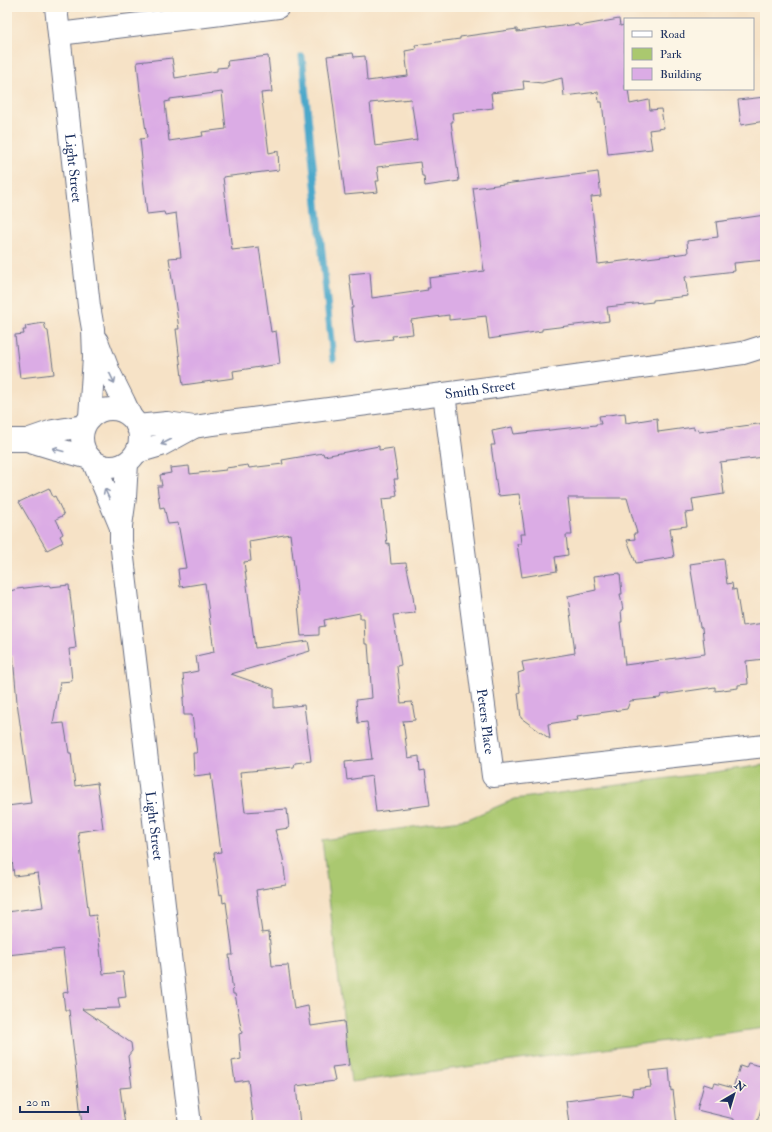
<svg xmlns="http://www.w3.org/2000/svg" width="772" height="1132" font-family="'IM FELL Double Pica',serif">
  <style>
    .green { fill: #aac86f; stroke: #627c66 }
    .lines { fill: none; stroke-linecap: round; stroke-linejoin: round }
    .stream { stroke: #4ca8ca; stroke-width: 7 }
    .building { fill: #dbace5; fill-rule: evenodd }
    .minor-casing { stroke: #686e82; stroke-width: 24 }
    .minor { stroke: #fff; stroke-width: 22 }
    .oneway { stroke: #8d97ae }
    .labels { text-anchor: middle; dominant-baseline: central; stroke-width: 4; stroke-linejoin: round; paint-order: stroke }
    .street-label { font-size: 14px; fill: #1b2f5e; stroke: #fcf5e5 }
  </style>
  <rect width="100%" height="100%" fill="#fcf5e5"/>
  <filter id="ink" filterUnits="userSpaceOnUse"><feTurbulence type="fractalNoise" baseFrequency=".025" numOctaves="2"/><feDisplacementMap in="SourceGraphic" scale="8" xChannelSelector="R" yChannelSelector="G"/><feConvolveMatrix kernelMatrix="1 2 1 2 8 2 1 2 1" color-interpolation-filters="sRGB"/></filter>
  <filter id="wash" filterUnits="userSpaceOnUse"><feTurbulence type="fractalNoise" baseFrequency=".012" numOctaves="4" result="noise"/><feDisplacementMap in="SourceGraphic" scale="16" xChannelSelector="R" yChannelSelector="G"/><feGaussianBlur stdDeviation="0.9" result="paint"/><feColorMatrix in="noise" values="0 0 0 0 0 0 0 0 0 0 0 0 0 0 0 0 0 1.4 0 .05"/><feComposite in="paint" operator="in"/></filter>
  <g filter="url(#wash)">
    <rect width="100%" height="100%" fill="#f6e2c6"/>
    <polygon class="green" points="765,765 765,1028 351,1082 322,840 468,819 515,799"/>
    <g class="lines">
      <polyline class="stream" points="302,57 333,359"/>
    </g>
    <g id="blocks">
      <g class="building">
        <path d="M 619,19 L 620,26 L 625,25 L 625,89 L 628,89 L 630,104 L 649,100 L 650,110 L 661,109 L 664,128 L 649,130 L 652,149 L 608,154 L 602,102 L 599,102 L 598,92 L 564,96 L 562,78 L 542,83 L 523,81 L 524,89 L 491,93 L 493,108 L 452,113 L 453,122 L 451,122 L 459,181 L 425,186 L 424,176 L 422,176 L 420,162 L 377,167 L 379,181 L 376,181 L 378,192 L 345,195 L 327,56 L 353,53 L 354,57 L 365,56 L 367,81 L 408,76 L 405,51 L 416,49 L 415,45 L 460,39 L 460,37 L 517,29 L 517,32 L 578,24 L 579,26 ZM 411,99 L 417,140 L 375,146 L 370,103 Z"/>
        <path d="M 268,56 L 272,92 L 261,93 L 269,153 L 278,151 L 279,170 L 223,177 L 232,250 L 259,247 L 271,332 L 276,331 L 280,364 L 233,371 L 234,378 L 183,385 L 176,329 L 179,329 L 169,258 L 181,257 L 176,213 L 165,215 L 164,212 L 147,214 L 141,160 L 142,159 L 140,139 L 147,138 L 140,90 L 137,62 L 172,58 L 175,78 L 217,71 L 217,68 L 228,67 L 227,61 ZM 222,92 L 226,129 L 202,132 L 203,136 L 169,141 L 165,102 L 170,101 L 170,99 Z"/>
        <polygon points="765,97 765,121 741,125 738,100"/>
        <polygon points="598,172 601,196 591,197 598,264 688,253 687,241 718,237 716,222 765,215 765,260 734,263 735,271 685,277 688,296 653,300 653,302 607,307 609,321 542,329 542,331 489,339 486,316 449,320 449,315 411,320 413,334 392,336 393,339 355,343 351,308 353,308 349,274 370,272 372,298 428,290 427,288 430,288 429,278 484,271 473,188"/>
        <polygon points="44,323 46,330 48,331 54,374 20,378 15,335 24,334 23,330 26,330 25,326"/>
        <polygon points="625,413 626,423 657,418 658,432 694,427 694,430 698,429 699,432 765,423 765,457 720,462 724,494 692,499 694,512 685,513 687,526 670,528 674,557 636,563 627,540 635,539 634,533 637,533 627,498 568,498 572,535 566,535 568,555 555,557 557,571 522,577 517,544 521,544 520,534 525,534 519,494 498,496 491,445 495,445 492,431 512,427 514,434 596,425 596,424 601,424 599,416"/>
        <polygon points="379,446 379,450 393,448 398,479 394,479 397,495 393,496 393,498 382,499 387,544 389,543 391,564 406,563 413,596 415,613 393,615 401,665 397,666 401,703 412,702 415,720 403,721 408,758 419,756 420,771 425,770 430,805 376,812 372,776 347,780 345,762 372,759 367,722 358,723 356,700 372,698 368,644 365,644 364,618 360,618 360,613 324,620 325,626 319,627 319,635 301,636 296,582 290,534 249,541 251,561 244,562 255,648 308,641 310,651 231,674 274,689 274,708 304,705 311,761 295,763 294,767 240,772 245,812 287,809 289,828 275,830 283,858 286,885 256,890 262,933 269,932 272,966 288,965 294,1009 308,1006 311,1026 344,1021 349,1065 332,1067 335,1081 296,1086 300,1125 253,1125 248,1080 235,1082 232,1061 241,1059 239,1034 242,1033 235,994 233,994 229,955 233,955 226,902 223,903 222,894 220,895 214,853 221,852 211,774 194,776 193,753 197,753 192,715 184,715 183,698 185,697 183,674 198,671 196,656 214,652 205,583 180,587 178,569 186,568 178,523 168,524 164,507 160,508 157,486 162,486 160,475 171,473 170,468 189,466 190,474 226,470 226,468 248,465 249,468 283,464 282,460 323,453 324,456"/>
        <polygon points="49,488 53,497 55,496 64,515 56,519 63,534 60,536 63,542 47,550 19,502"/>
        <polygon points="724,559 727,584 732,583 733,590 736,589 742,626 765,623 765,659 746,661 748,684 738,685 738,688 715,691 715,687 661,695 660,698 630,701 627,709 577,716 578,719 548,724 550,739 521,718 518,693 520,692 518,673 524,671 522,662 575,653 568,596 596,590 594,576 620,573 622,594 620,594 623,610 621,610 622,622 620,622 625,665 705,654 702,628 700,627 690,564"/>
        <polygon points="50,585 50,587 69,585 76,648 69,649 72,681 60,682 53,724 64,723 69,753 71,753 75,786 97,783 103,828 78,832 89,916 96,915 103,974 123,972 126,997 118,998 120,1008 82,1009 131,1043 132,1051 128,1056 132,1087 120,1088 125,1125 82,1125 69,1010 65,1010 63,993 68,992 63,949 7,955 7,912 43,907 38,873 14,876 11,852 7,852 7,806 31,803 17,702 13,656 9,656 7,637 7,592 17,589"/>
        <polygon points="748,1063 765,1067 765,1097 756,1125 746,1125 734,1122 734,1119 697,1110 704,1084 713,1087 715,1083 733,1088 740,1066 746,1068"/>
        <polygon points="669,1069 671,1091 673,1090 677,1125 569,1125 566,1101 622,1094 633,1096 632,1089 651,1087 649,1071"/>
      </g>
    </g>
  </g>
  <g filter="url(#ink)">
    <use href="#blocks" fill-opacity="0" stroke="#686e82" stroke-width="1"/>
    <g class="lines">
      <defs>
        <g id="minor">
          <path id="s1" d="M 56,7 L 89,306 L 93,329 L 94,357 L 90,417"/>
          <polyline points="59,34 278,7"/>
          <polyline points="97,341 109,372 124,402 130,415"/>
          <path id="s2" d="M 444,394 L 493,776 L 765,746"/>
          <circle cx="111" cy="438" r="29"/>
          <polyline points="137,426 167,423 194,427"/>
          <polyline points="7,440 27,440 53,431 84,426"/>
          <polyline points="27,440 53,448 89,458"/>
          <path id="s3" d="M 137,452 L 161,445 L 194,427 L 213,424 L 444,394 L 743,353 L 765,346"/>
          <polyline points="93,461 110,501 120,525"/>
          <path id="s4" d="M 127,463 L 125,497 L 121,526 L 121,541 L 190,1125"/>
        </g>
      </defs>
      <use href="#minor" class="minor-casing"/>
      <use href="#minor" class="minor"/>
    </g>
    <defs><path id="oneway-shaft" d="M-6 0H5M1.5-3L5.5 0L1.5 3" fill="none" stroke-width="1.6" stroke-linecap="round" stroke-linejoin="round"/></defs>
    <g class="oneway">
      <use href="#oneway-shaft" transform="translate(112 378) rotate(64)"/>
      <use href="#oneway-shaft" transform="translate(166 442) rotate(153)"/>
      <use href="#oneway-shaft" transform="translate(58 450) rotate(-165)"/>
      <use href="#oneway-shaft" transform="translate(107 494) rotate(-115)"/>
    </g>
  </g>
  <g class="labels">
    <g class="street-label">
      <text stroke="none"><textPath href="#s1" startOffset="162">Light Street</textPath></text>
      <text stroke="none"><textPath href="#s3" startOffset="351">Smith Street</textPath></text>
      <text stroke="none"><textPath href="#s2" startOffset="330">Peters Place</textPath></text>
      <text stroke="none"><textPath href="#s4" startOffset="365">Light Street</textPath></text>
    </g>
  </g>
  <rect width="772" height="1132" fill="none" stroke="#fcf5e5" stroke-width="24"/>
  <rect x="624" y="18" width="130" height="72" fill="#fcf5e5" stroke="#a2a6af"/>
  <rect x="632" y="31" width="20" height="6" fill="#ffffff" stroke="#a2a6af"/>
  <text x="660" y="38" font-size="12" fill="#1b2f5e">Road</text>
  <rect x="632" y="48" width="20" height="12" fill="#aac86f" stroke="#a2a6af"/>
  <text x="660" y="58" font-size="12" fill="#1b2f5e">Park</text>
  <rect x="632" y="68" width="20" height="12" fill="#dbace5" stroke="#a2a6af"/>
  <text x="660" y="78" font-size="12" fill="#1b2f5e">Building</text>
  <g transform="translate(734 1094) rotate(38)" stroke="#fcf5e5" stroke-width="3" paint-order="stroke">
  <path d="M0-3L7 15L0 10L-7 15Z" fill="#1b2f5e"/>
  <text y="-6" font-size="11" font-weight="bold" text-anchor="middle" fill="#1b2f5e">N</text>
  </g>
  <path d="M20 1106v6h68v-6" fill="none" stroke="#1b2f5e" stroke-width="2"/>
  <text x="26" y="1106" font-size="12" fill="#1b2f5e" stroke="#fcf5e5" stroke-width="3" paint-order="stroke">20 m</text>
</svg>
